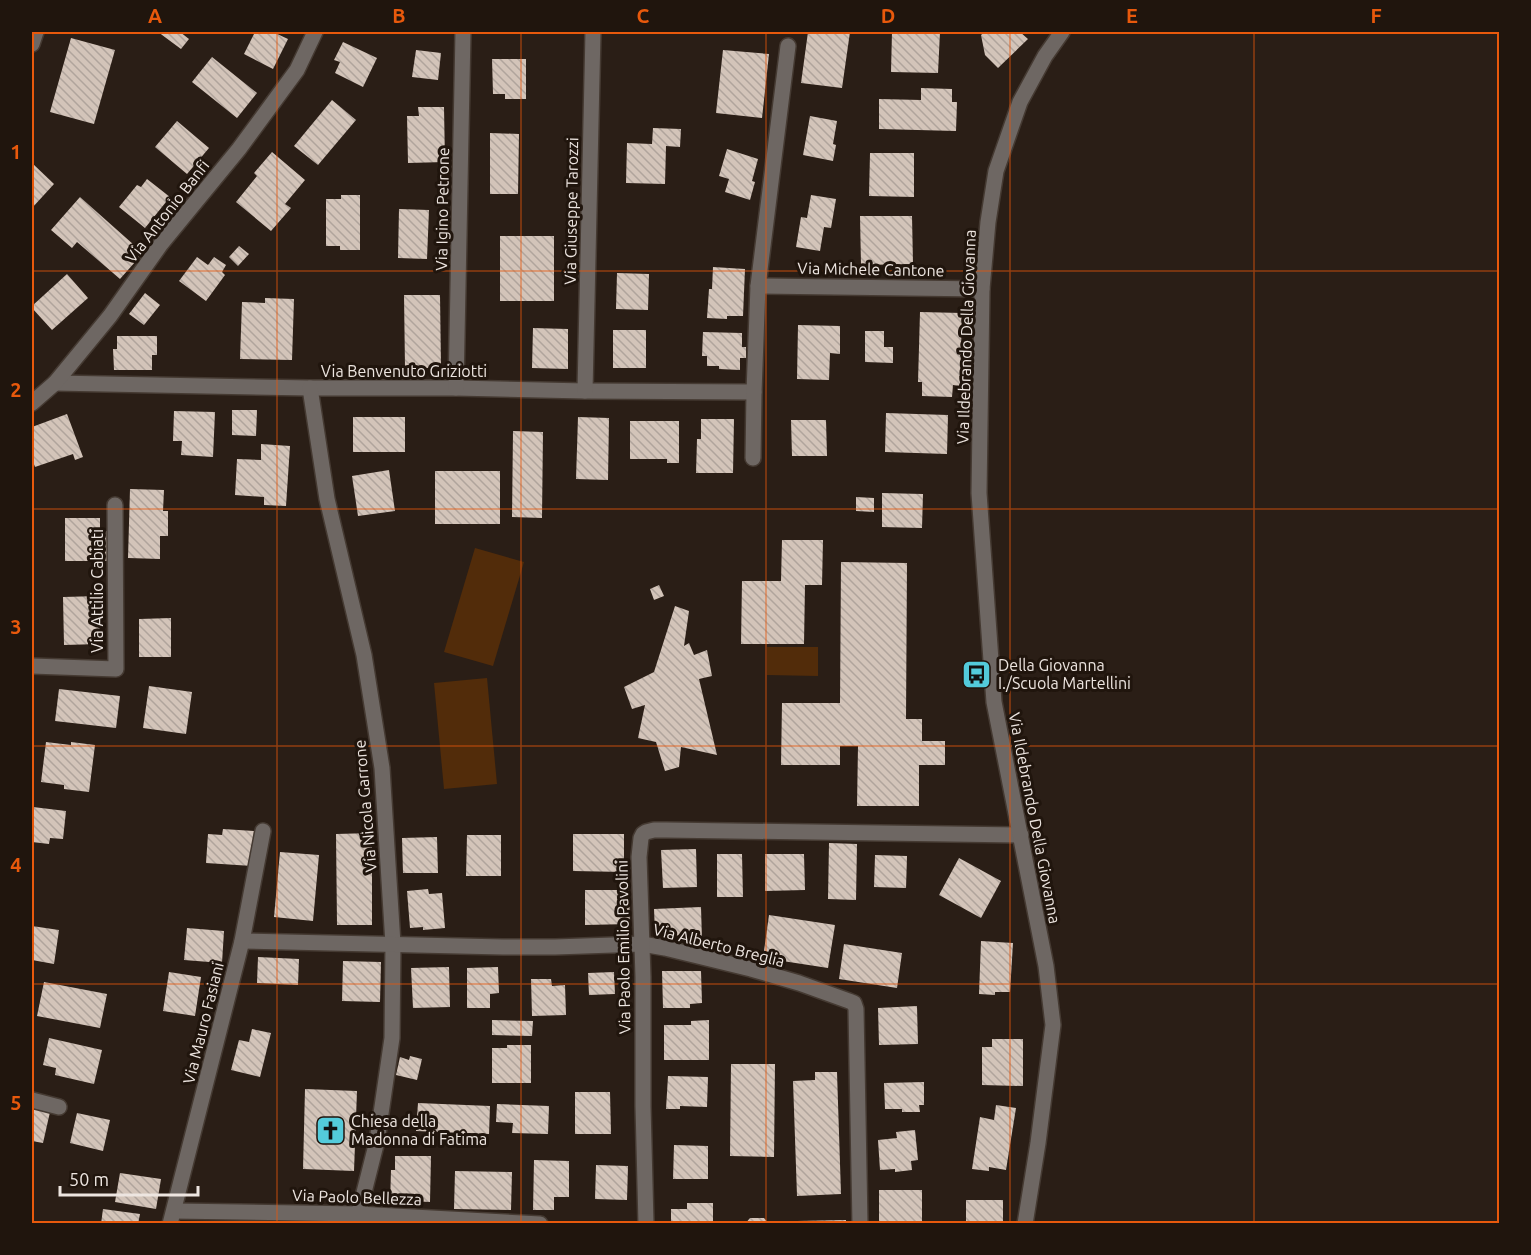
<svg xmlns="http://www.w3.org/2000/svg" width="1531" height="1255" font-family="Ubuntu,sans-serif">
  <style>
    .pitch { fill: #522c0a }
    .building { fill: url(#building-back-hatch) }
    .lines { fill: none; stroke-linecap: round; stroke-linejoin: round }
    .minor-casing { stroke: #453a32; stroke-width: 18 }
    .minor { stroke: #6e6763; stroke-width: 15 }
    .grid { fill: none; stroke: #e8590c; stroke-width: 1.5; stroke-opacity: 0.55 }
    .labels { text-anchor: middle; dominant-baseline: central; stroke-width: 6; stroke-linejoin: round; paint-order: stroke }
    .street-label { font-size: 16px; fill: #ede5e0; stroke: #20150d }
    .poi-label { font-size: 16px; fill: #ede5e0; stroke: #20150d; text-anchor: start }
    .neatline { fill: none; stroke: #e8590c; stroke-width: 2 }
    .grid-label { font-size: 20px; text-anchor: middle; font-weight: bold; fill: #e8590c }
  </style>
  <defs>
    <pattern id="building-back-hatch" width="6" height="6" patternUnits="userSpaceOnUse" patternTransform="scale(1.5)"><rect width="6" height="6" fill="#d3c4b9"/><path d="M-1 5l2 2M0 0l6 6M5-1l2 2" fill="none" stroke="#b0a49c"/></pattern>
  </defs>
  <rect width="100%" height="100%" fill="#2a1e16"/>
  <g class="pitch">
    <polygon points="475,548 524,562 493,666 444,652"/>
    <polygon points="767,647 818,647 818,676 767,675"/>
    <polygon points="487,678 497,784 444,789 434,683"/>
  </g>
  <g class="building">
    <polygon points="158,32 180,32 189,39 181,49"/>
    <polygon points="255,32 273,32 288,39 273,69 244,54"/>
    <polygon points="808,32 850,32 842,88 801,83"/>
    <polygon points="892,32 940,32 938,73 891,72"/>
    <polygon points="985,32 1020,32 1028,39 998,68 985,55 981,35"/>
    <polygon points="71,38 115,50 94,124 50,112"/>
    <polygon points="343,42 377,58 363,87 335,73 340,62 334,60"/>
    <polygon points="416,50 441,53 438,80 412,77"/>
    <polygon points="723,50 769,54 762,118 716,113"/>
    <polygon points="212,57 257,93 237,118 192,82"/>
    <polygon points="492,59 526,59 526,99 505,99 505,94 493,94"/>
    <polygon points="921,88 952,89 952,102 957,102 956,131 879,129 879,99 921,100"/>
    <polygon points="332,100 356,120 318,165 294,146"/>
    <polygon points="418,107 444,107 445,162 408,163 407,116 419,116"/>
    <polygon points="810,116 837,121 833,144 836,145 833,161 803,155"/>
    <polygon points="177,121 209,148 187,174 155,147"/>
    <polygon points="653,128 681,129 680,147 666,146 665,184 626,183 627,143 652,144"/>
    <polygon points="490,133 519,134 518,194 490,194"/>
    <polygon points="727,149 758,159 752,181 755,182 750,200 725,192 729,179 719,176"/>
    <polygon points="272,152 305,180 285,204 291,208 271,231 236,202 257,176 254,173"/>
    <polygon points="870,153 914,153 914,197 869,196"/>
    <polygon points="32,163 54,184 32,208"/>
    <polygon points="147,179 170,197 145,228 119,207 137,185 141,187"/>
    <polygon points="341,195 360,195 360,250 340,250 340,246 326,246 326,199 341,199"/>
    <polygon points="811,195 836,199 831,228 824,227 820,251 796,247 801,217 807,218"/>
    <polygon points="80,197 143,253 120,279 77,242 72,248 51,230"/>
    <polygon points="399,209 429,210 427,259 398,258"/>
    <polygon points="860,216 912,216 913,264 861,265"/>
    <rect x="500" y="236" width="54" height="65"/>
    <polygon points="239,246 249,254 238,266 229,257"/>
    <polygon points="197,257 208,265 214,257 226,265 222,272 225,275 206,301 179,281"/>
    <polygon points="713,267 745,269 743,316 727,316 727,319 707,318 709,289 712,289"/>
    <polygon points="617,273 649,274 648,310 616,309"/>
    <polygon points="67,274 88,298 52,330 32,308 32,306"/>
    <polygon points="145,293 160,305 144,325 129,314"/>
    <polygon points="404,295 440,295 441,368 405,368"/>
    <polygon points="265,298 294,299 292,360 240,359 242,302 265,303"/>
    <polygon points="920,312 962,313 960,386 953,385 952,397 922,396 922,382 918,382"/>
    <polygon points="798,325 840,326 840,354 830,353 829,380 797,379"/>
    <polygon points="533,328 568,329 568,369 532,368"/>
    <rect x="613" y="330" width="33" height="38"/>
    <polygon points="865,331 884,331 884,347 893,347 893,363 865,362"/>
    <polygon points="703,332 742,333 742,347 746,347 746,358 740,358 740,370 719,369 719,366 707,366 707,356 702,356"/>
    <polygon points="117,336 157,336 157,355 152,355 152,370 114,370 113,349 117,349"/>
    <polygon points="232,410 257,410 256,436 232,435"/>
    <polygon points="174,411 215,412 213,457 181,455 182,441 173,441"/>
    <polygon points="886,413 948,415 947,454 885,452"/>
    <polygon points="67,414 83,457 75,460 73,454 35,467 32,459 32,427"/>
    <rect x="353" y="417" width="52" height="35"/>
    <polygon points="578,417 609,418 608,480 576,479"/>
    <polygon points="701,419 734,419 733,473 696,473 697,439 701,439"/>
    <polygon points="791,420 826,420 827,456 792,456"/>
    <polygon points="630,421 679,421 679,463 667,463 667,459 630,459"/>
    <polygon points="513,431 543,432 542,518 512,517"/>
    <polygon points="261,444 290,446 286,506 264,505 264,497 235,495 237,459 261,460"/>
    <polygon points="389,470 395,511 358,516 352,476"/>
    <rect x="435" y="471" width="65" height="53"/>
    <polygon points="130,489 164,490 163,511 168,511 168,536 160,536 160,559 128,558"/>
    <polygon points="882,493 923,494 922,528 882,527"/>
    <polygon points="856,497 874,498 874,512 856,511"/>
    <polygon points="65,518 100,518 100,531 108,531 108,561 65,561"/>
    <polygon points="782,540 823,540 822,585 805,585 804,644 741,644 742,581 781,581"/>
    <polygon points="841,562 907,563 906,719 922,719 922,741 945,741 945,765 919,765 919,806 857,806 858,746 840,746 840,765 781,765 782,703 840,703"/>
    <polygon points="659,585 664,596 654,600 650,589"/>
    <polygon points="99,596 100,644 64,645 63,597"/>
    <polygon points="675,606 689,611 684,646 689,643 694,655 707,650 712,676 699,679 717,755 681,747 679,767 665,771 656,742 638,738 645,705 632,709 624,687 654,672"/>
    <polygon points="171,618 171,657 139,657 139,619"/>
    <polygon points="149,686 192,692 186,734 143,728"/>
    <polygon points="59,689 120,696 116,728 55,721"/>
    <polygon points="46,742 71,745 71,742 95,745 89,792 64,789 64,785 41,782"/>
    <polygon points="33,807 66,811 63,839 50,838 49,844 32,842"/>
    <polygon points="223,829 254,831 252,866 206,863 208,834 222,835"/>
    <polygon points="372,833 372,925 337,925 336,834"/>
    <polygon points="573,834 624,834 624,872 573,871"/>
    <polygon points="467,835 501,835 501,876 466,876"/>
    <polygon points="437,837 438,873 403,873 402,838"/>
    <polygon points="829,843 857,844 856,900 828,899"/>
    <polygon points="696,849 697,887 663,888 661,850"/>
    <polygon points="280,852 319,855 313,921 274,917"/>
    <polygon points="717,854 742,854 743,897 717,897"/>
    <polygon points="765,854 804,854 805,890 765,891"/>
    <polygon points="875,855 907,856 906,888 874,887"/>
    <polygon points="959,858 1001,881 981,918 939,895"/>
    <polygon points="428,889 429,894 442,893 445,928 423,930 423,927 410,928 407,891"/>
    <polygon points="585,890 629,890 630,924 585,925"/>
    <polygon points="701,907 702,940 682,941 682,935 672,936 672,933 655,933 654,909"/>
    <polygon points="769,915 835,925 828,968 763,958"/>
    <polygon points="32,926 59,930 54,964 32,960"/>
    <polygon points="187,928 224,931 222,963 184,960"/>
    <polygon points="981,941 1013,943 1010,992 995,992 995,995 979,994"/>
    <polygon points="844,944 902,953 897,988 839,979"/>
    <polygon points="258,957 299,959 298,985 257,983"/>
    <polygon points="343,961 381,962 380,1002 342,1001"/>
    <polygon points="449,967 450,1007 413,1008 411,968"/>
    <polygon points="498,967 499,993 490,994 490,1008 467,1008 467,968"/>
    <polygon points="662,971 701,971 702,1003 690,1004 690,1008 663,1008"/>
    <polygon points="169,972 201,977 195,1016 163,1011"/>
    <polygon points="614,972 615,994 589,995 588,973"/>
    <polygon points="531,979 551,979 552,986 565,985 566,1015 532,1016"/>
    <polygon points="44,982 107,994 100,1028 37,1016"/>
    <polygon points="917,1006 918,1044 879,1045 878,1008"/>
    <polygon points="492,1020 533,1021 532,1036 492,1035"/>
    <polygon points="709,1020 709,1060 664,1060 664,1025 691,1025 691,1021"/>
    <polygon points="252,1029 271,1033 260,1077 231,1070 239,1040 249,1042"/>
    <polygon points="49,1038 102,1050 94,1084 55,1075 56,1068 43,1065"/>
    <polygon points="992,1039 1023,1039 1023,1086 982,1085 982,1047 992,1047"/>
    <polygon points="507,1045 531,1045 531,1083 492,1083 492,1048 507,1048"/>
    <polygon points="410,1056 422,1059 417,1080 396,1075 400,1057 409,1060"/>
    <polygon points="731,1064 775,1064 774,1157 730,1156"/>
    <polygon points="815,1072 837,1072 841,1194 797,1196 793,1081 815,1080"/>
    <polygon points="668,1076 708,1077 707,1107 680,1106 680,1109 666,1109"/>
    <polygon points="924,1082 924,1105 919,1105 920,1112 902,1112 902,1109 885,1109 884,1083"/>
    <polygon points="305,1089 357,1091 354,1171 303,1169"/>
    <polygon points="575,1092 610,1092 611,1134 575,1134"/>
    <polygon points="418,1103 490,1106 489,1134 416,1131"/>
    <polygon points="497,1104 549,1106 548,1134 512,1133 513,1123 496,1122"/>
    <polygon points="996,1105 1016,1108 1006,1170 989,1167 989,1171 972,1169 980,1117 994,1120"/>
    <polygon points="32,1109 50,1112 43,1143 32,1141"/>
    <polygon points="77,1113 110,1120 103,1151 70,1143"/>
    <polygon points="915,1130 918,1160 911,1161 912,1170 895,1172 895,1169 880,1170 878,1140 897,1138 896,1132"/>
    <polygon points="674,1145 708,1146 708,1179 673,1179"/>
    <polygon points="395,1156 431,1156 430,1202 410,1201 410,1206 390,1205 391,1170 395,1170"/>
    <polygon points="534,1160 569,1161 569,1197 554,1197 554,1210 533,1210"/>
    <polygon points="596,1165 628,1166 627,1200 595,1199"/>
    <polygon points="455,1171 512,1172 511,1210 454,1209"/>
    <polygon points="120,1173 161,1179 156,1209 115,1202"/>
    <rect x="879" y="1190" width="43" height="34"/>
    <rect x="966" y="1200" width="37" height="24"/>
    <polygon points="687,1203 713,1203 713,1224 671,1224 671,1209 687,1209"/>
    <polygon points="103,1209 140,1214 138,1224 101,1224"/>
    <polygon points="750,1218 764,1218 769,1224 745,1224"/>
    <polygon points="846,1220 846,1224 797,1224 797,1221"/>
  </g>
  <g class="lines">
    <defs>
      <g id="minor">
        <polyline points="32,44 36,32"/>
        <polyline points="758,286 982,289"/>
        <polyline points="55,383 310,388 456,388 585,391 754,392"/>
        <polyline points="310,388 327,499 364,655 382,768 393,944 392,1038 377,1141 356,1224"/>
        <polyline points="456,388 463,32"/>
        <polyline points="585,391 593,32"/>
        <polyline points="32,403 55,383 110,316 161,244 239,149 297,70 315,32"/>
        <polyline points="753,458 754,392 758,286 788,46"/>
        <polyline points="32,666 116,669 115,505"/>
        <polyline points="242,941 503,947 555,947 642,944 665,948 751,969 799,983 849,1001 854,1003 856,1009 860,1224"/>
        <polyline points="32,1100 59,1107"/>
        <polyline points="174,1211 358,1214 540,1224"/>
        <polyline points="170,1224 242,941 263,831"/>
        <polyline points="646,1224 643,1106 643,977 639,857 641,838 643,834 646,832 654,830 666,830 1021,835"/>
        <polyline points="1025,1224 1038,1143 1053,1025 1046,966 994,702 979,493 982,289 988,222 996,171 1020,102 1045,56 1062,32"/>
      </g>
    </defs>
    <use href="#minor" class="minor-casing"/>
    <use href="#minor" class="minor"/>
  </g>
  <path class="grid" d="M 277,32 L 277,1224M 521,32 L 521,1224M 766,32 L 766,1224M 1010,32 L 1010,1224M 1254,32 L 1254,1224M 32,271 L 1500,271M 32,509 L 1500,509M 32,746 L 1500,746M 32,984 L 1500,984"/>
  <defs>
    <symbol id="bus-square" viewBox="-11 -11 22 22"><rect x="-9" y="-9" width="18" height="18" rx="4" fill="#53cbdb" stroke="#20150d"/><path d="M-5-6H5V4H4V6H2V4H-2V6H-4V4H-5ZM-3.5-4V0h7V-4ZM-3.5 1.2v1.5H-2V1.2ZM2 1.2v1.5H3.5V1.2Z" fill="#111"/></symbol>
    <symbol id="church-square" viewBox="-11 -11 22 22"><rect x="-9" y="-9" width="18" height="18" rx="4" fill="#53cbdb" stroke="#20150d"/><path d="M-1.2-6h2.4v3.5h3.3v2.4h-3.3V6h-2.4V-.1h-3.3v-2.4h3.3Z" fill="#111"/></symbol>
  </defs>
  <g fill-rule="evenodd">
    <use href="#bus-square" x="960" y="658" width="33" height="33"/>
    <use href="#church-square" x="314" y="1114" width="33" height="33"/>
  </g>
  <g class="labels">
    <g class="street-label">
      <text transform="translate(442 209) rotate(-89)">Via Igino Petrone</text>
      <text transform="translate(167 211) rotate(-52)">Via Antonio Banfi</text>
      <text transform="translate(571 211) rotate(-89)">Via Giuseppe Tarozzi</text>
      <text transform="translate(871 269) rotate(1)">Via Michele Cantone</text>
      <text transform="translate(966 337) rotate(-88)">Via Ildebrando Della Giovanna</text>
      <text x="404" y="371">Via Benvenuto Griziotti</text>
      <text transform="translate(97 591) rotate(-90)">Via Attilio Cabiati</text>
      <text transform="translate(365 806) rotate(-95)">Via Nicola Garrone</text>
      <text transform="translate(1035 818) rotate(79)">Via Ildebrando Della Giovanna</text>
      <text transform="translate(719 945) rotate(14)">Via Alberto Breglia</text>
      <text transform="translate(623 947) rotate(-91)">Via Paolo Emilio Pavolini</text>
      <text transform="translate(203 1023) rotate(-76)">Via Mauro Fasiani</text>
      <text transform="translate(357 1197) rotate(2)">Via Paolo Bellezza</text>
    </g>
    <g class="poi-label">
      <text x="998" y="665">Della Giovanna<tspan x="998" dy="18">I./Scuola Martellini</tspan></text>
      <text x="351" y="1121">Chiesa della<tspan x="351" dy="18">Madonna di Fatima</tspan></text>
    </g>
  </g>
  <rect width="1531" height="1255" fill="none" stroke="#20150d" stroke-width="66"/>
  <path d="M60 1186v9h138v-9" fill="none" stroke="#ede5e0" stroke-width="3"/>
  <text x="69" y="1186" font-size="18" fill="#ede5e0" stroke="#20150d" stroke-width="4.5" paint-order="stroke">50 m</text>
  <rect x="33" y="33" width="1465" height="1189" class="neatline"/>
  <g class="grid-label">
    <text x="155" y="23">A</text>
    <text x="399" y="23">B</text>
    <text x="643" y="23">C</text>
    <text x="888" y="23">D</text>
    <text x="1132" y="23">E</text>
    <text x="1376" y="23">F</text>
    <text x="16" y="159">1</text>
    <text x="16" y="397">2</text>
    <text x="16" y="634">3</text>
    <text x="16" y="872">4</text>
    <text x="16" y="1110">5</text>
  </g>
</svg>
